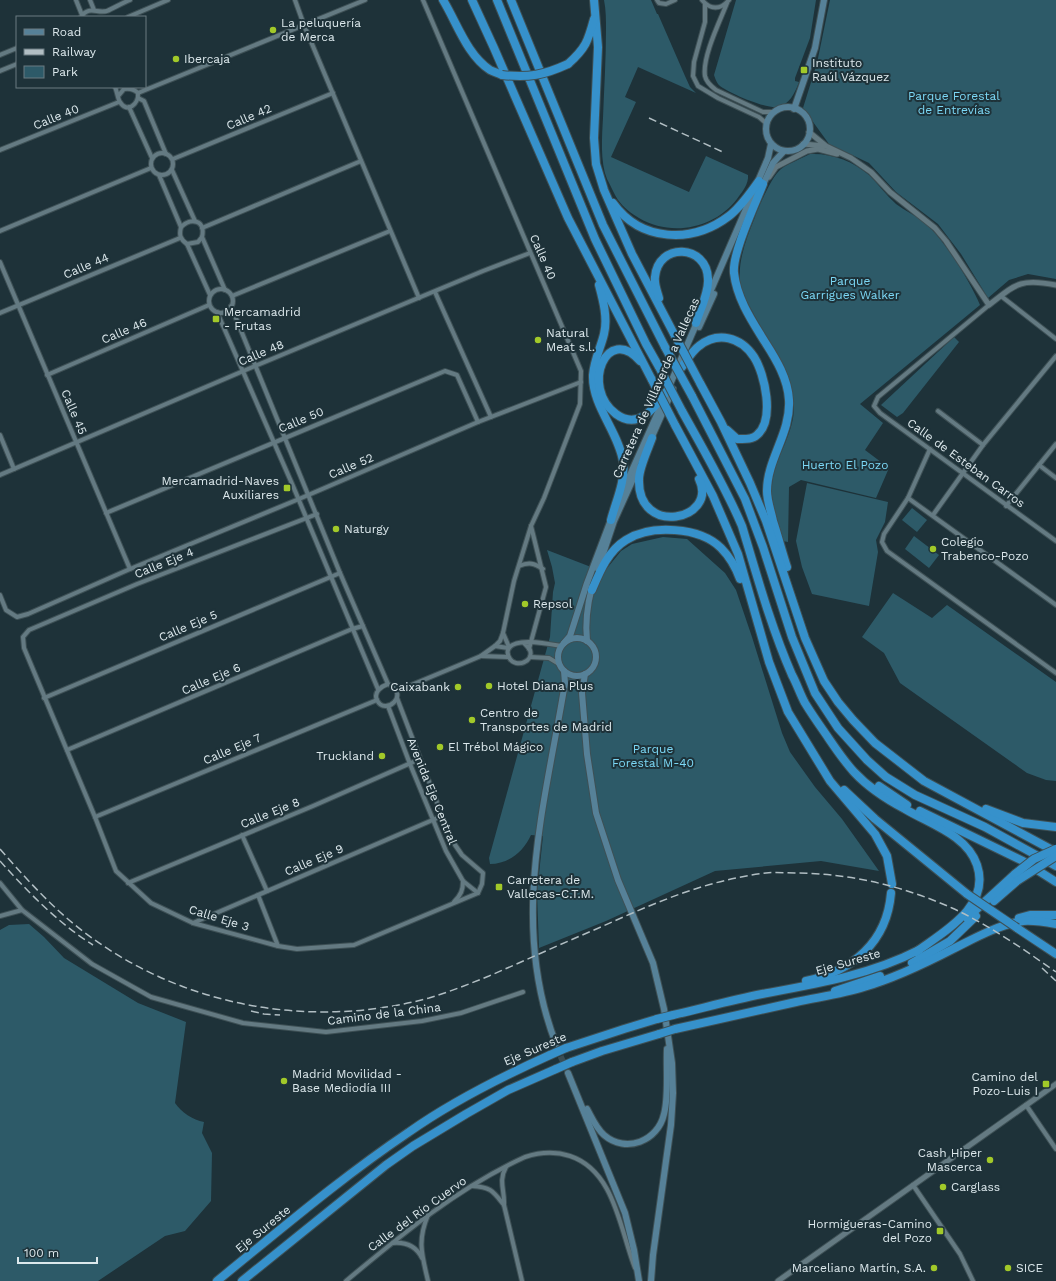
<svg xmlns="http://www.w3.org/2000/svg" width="1056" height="1281" font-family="'Work Sans',sans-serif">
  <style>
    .green { fill: #2d5a68 }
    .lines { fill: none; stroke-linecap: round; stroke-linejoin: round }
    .secondary-tunnel { stroke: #3a4d54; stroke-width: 6; stroke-dasharray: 6 3; stroke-linecap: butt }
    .minor-casing { stroke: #3e5055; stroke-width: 6 }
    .tertiary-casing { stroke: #3e5055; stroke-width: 7 }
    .secondary-casing { stroke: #3e5055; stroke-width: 8 }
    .motorway-casing { stroke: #3e5055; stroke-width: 10 }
    .minor { stroke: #647a82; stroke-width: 4 }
    .tertiary { stroke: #647a82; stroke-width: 5 }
    .secondary { stroke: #568198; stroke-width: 6 }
    .motorway { stroke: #3691cb; stroke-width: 8 }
    .rail { stroke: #b1bec3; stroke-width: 1.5; stroke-dasharray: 8 4; stroke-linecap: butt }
    .motorway-bridge-casing { stroke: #3e5055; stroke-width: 10; stroke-linecap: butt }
    .motorway-bridge { stroke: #3691cb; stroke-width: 8 }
    .poi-dot { fill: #a2c929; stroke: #1e3239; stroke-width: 1.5 }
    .labels { text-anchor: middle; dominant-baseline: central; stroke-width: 4; stroke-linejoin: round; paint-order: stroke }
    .poi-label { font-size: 12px; fill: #dce8ec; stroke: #1e3239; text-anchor: start }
    .park-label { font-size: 12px; fill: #7cd8f6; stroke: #1e3239 }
    .street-label { font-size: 12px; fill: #dce8ec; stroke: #1e3239 }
  </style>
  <rect width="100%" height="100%" fill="#1e3239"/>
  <g class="green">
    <path d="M 604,0 L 651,0 L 657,14 L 658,14 L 685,76 L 690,87 L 696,93 L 638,67 L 625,97 L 636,102 L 611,157 L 689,192 L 706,156 L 748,175 C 749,184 742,192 737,199 C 714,229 671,237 639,218 C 632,214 623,207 618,200 C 614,194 611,186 607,179 C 600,162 602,136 603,118 C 604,89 606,60 606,30 C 606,20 606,10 604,0 Z"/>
    <path d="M 736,0 L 816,0 L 810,38 L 795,78 L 795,81 L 799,82 C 795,93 789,105 778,107 C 768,110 723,91 718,84 C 716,81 715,78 714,75 Z"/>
    <polygon points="830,0 1056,0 1056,279 1028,274 1009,280 988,298 961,254 938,224 896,192 869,163 829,144 803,108 817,63"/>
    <path d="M 810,154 C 831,153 853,161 869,175 C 878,184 886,195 896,204 C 905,211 915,215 924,222 C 944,239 970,281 980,305 L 860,404 L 883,423 L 865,450 L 889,468 L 876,498 L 801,480 L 789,487 L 788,542 L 783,541 C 779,524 770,504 772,485 C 774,458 794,435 794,407 C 793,370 767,341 751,309 C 746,301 741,290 740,281 C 738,259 747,237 755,217 C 759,206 772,176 781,169 C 789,163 801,159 810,154 Z"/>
    <polygon points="954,337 959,342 903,413 897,417 881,405"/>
    <polygon points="807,483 888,502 885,522 876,540 878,552 869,606 812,594 802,567 796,541"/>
    <polygon points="912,508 927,520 917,532 902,520"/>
    <polygon points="914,536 939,555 929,568 905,549"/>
    <path d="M 663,537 L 687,539 L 725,573 L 736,590 L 752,637 L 782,733 L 790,752 L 815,787 L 842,819 L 879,871 L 821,861 L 715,871 L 606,921 L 539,948 L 537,893 L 543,836 L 531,835 C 524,851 509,864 490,864 L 489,858 L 550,637 L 553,592 L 555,583 L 552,567 L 547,550 L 604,572 L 621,551 L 632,544 Z"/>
    <polygon points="893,593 932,618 947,605 1056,682 1056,781 1046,780 1027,773 900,683 884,653 862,637"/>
    <path d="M 29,924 L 44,937 L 64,958 L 138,1003 L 186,1022 L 175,1103 C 181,1112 193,1120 204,1122 L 202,1133 L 212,1153 L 211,1201 L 185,1231 L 165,1236 L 98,1281 L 0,1281 L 0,930 L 9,925 Z"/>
  </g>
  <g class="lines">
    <polyline class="secondary-tunnel" points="557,1048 568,1073"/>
    <defs>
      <g id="minor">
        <polyline points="76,0 82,15"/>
        <polyline points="90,0 94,10"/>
        <polyline points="295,0 304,25 419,298"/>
        <polyline points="423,0 581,371 580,404 544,498 531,526 514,581 503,633 509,647"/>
        <polyline points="657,0 659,3 666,4 675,0"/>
        <path d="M 702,0 C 710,10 721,10 729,0"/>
        <path d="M 727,3 C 720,21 702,57 705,76 C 706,81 712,87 716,90 L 763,112 L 774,112"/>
        <polyline points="705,4 705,22 694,62 693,76 698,86 718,98 759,117 767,124"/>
        <path d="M 81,17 C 89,5 97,14 107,11 C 114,8 122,3 130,0"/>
        <polyline points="128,17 168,0"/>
        <polyline points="0,55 17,48"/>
        <polyline points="0,71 17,64"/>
        <path d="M 115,87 C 117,91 118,100 120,102 C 127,114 139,104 138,93 C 134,89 130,88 124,89 L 119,95"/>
        <polyline points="138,93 365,0"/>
        <polyline points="138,98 144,101 166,154"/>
        <polyline points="129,107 152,158"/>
        <polyline points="0,150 119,102"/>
        <circle cx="162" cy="164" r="11"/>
        <polyline points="173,159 333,93"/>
        <polyline points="172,170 195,221"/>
        <path d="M 159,175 L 181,227 C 179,235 180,239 187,244 L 210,295"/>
        <path d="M 181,227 C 191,217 206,220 202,237 L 225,290"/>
        <polyline points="202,228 361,161"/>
        <polyline points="0,231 151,168"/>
        <polyline points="187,244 198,242 202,237"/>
        <polyline points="0,262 130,569"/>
        <circle cx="221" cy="301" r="12"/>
        <polyline points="435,292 491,417"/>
        <polyline points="232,296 390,231"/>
        <polyline points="1001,296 1056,339"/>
        <polyline points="989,305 878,397 874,406 880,413 1056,541"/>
        <path d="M 231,306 L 340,573 L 388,684 C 411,694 385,717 377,700 C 373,692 382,686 388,684"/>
        <polyline points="217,312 293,486 378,689"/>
        <polyline points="0,313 180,238"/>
        <polyline points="47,375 209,305"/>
        <polyline points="938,411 983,445"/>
        <polyline points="0,435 14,469"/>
        <polyline points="930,449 908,498 884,534 882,542 887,551 1056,673"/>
        <polyline points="1039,465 1056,478"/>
        <polyline points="0,475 255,366 483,271 530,253"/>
        <polyline points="908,498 1056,605"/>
        <polyline points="1006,506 1056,444"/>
        <polyline points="106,513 445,371 457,375 478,422"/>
        <polyline points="317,514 137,584 29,630 23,637 24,648 95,817 116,871 151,903 193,923 278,946 297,949 354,945 478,893 482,884 483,873 462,855 451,839 397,698"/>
        <polyline points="933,515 983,445 1056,356"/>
        <path d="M 519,566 C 529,562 534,563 543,569"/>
        <polyline points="0,595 6,610 17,617 28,614 130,569 299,499 478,422 581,382"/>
        <path d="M 524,643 C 526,645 529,648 530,650 C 534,662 516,668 510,659 C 508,656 507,653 508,650 C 513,636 550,644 561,646"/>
        <polyline points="495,646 500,641 503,633"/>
        <polyline points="529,649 546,587 531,526"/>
        <polyline points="481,656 508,657"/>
        <polyline points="530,657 549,658 559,664"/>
        <polyline points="397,691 481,656 495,646 508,648"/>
        <polyline points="44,698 340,573"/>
        <polyline points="388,706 410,764 446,851 463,881 478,893"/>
        <polyline points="67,750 352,629 363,626"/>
        <polyline points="95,817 377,700"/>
        <polyline points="242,835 267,891"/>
        <polyline points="0,883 22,910 92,964 151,997 243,1023 326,1032 422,1021 461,1013 523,992"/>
        <polyline points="128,883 313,806 420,759"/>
        <polyline points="258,895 278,946"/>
        <path d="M 454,902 C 461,895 463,890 463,881"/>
        <polyline points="0,916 22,910"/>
        <polyline points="193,923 442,816"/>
        <polyline points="1026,1105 1056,1149"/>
        <path d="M 506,1167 C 498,1181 505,1191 504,1205 L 522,1281"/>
        <polyline points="913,1185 960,1254 973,1281"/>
        <path d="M 472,1186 C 491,1187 493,1191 504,1205"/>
        <path d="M 393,1243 C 405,1242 416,1246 422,1258"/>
        <path d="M 346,1281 C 401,1235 459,1187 525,1157 C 540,1152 555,1151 570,1156 C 615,1171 620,1230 635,1268"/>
        <path d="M 428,1281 C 422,1255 417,1241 428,1215"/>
      </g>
      <g id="tertiary">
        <path d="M 809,132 L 826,146 L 851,158 L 871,172 L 890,192 L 935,228 L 946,241 L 989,305 C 1016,284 1020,278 1056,285"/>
        <polyline points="803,144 825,146"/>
        <polyline points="769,177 776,167 807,151 818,149 837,154"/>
        <polyline points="778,1281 1056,1084"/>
      </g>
      <g id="secondary">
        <circle cx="788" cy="129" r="22"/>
        <polyline points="794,109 815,48 824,0"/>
        <polyline points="762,187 773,163 784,151"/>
        <polyline points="708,297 768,158 771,144"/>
        <polyline points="699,327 714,294"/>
        <polyline points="668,389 698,320"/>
        <polyline points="650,441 673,389"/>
        <polyline points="621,495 664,399"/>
        <polyline points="598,569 614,521 638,468"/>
        <circle cx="577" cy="657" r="19"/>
        <path d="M 587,641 C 585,622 587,606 592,587"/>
        <polyline points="564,643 570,636 587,583 612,517"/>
        <polyline points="585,674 582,693 587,754 596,813 618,880 653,963 664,1009 672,1063 673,1093 671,1125 653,1255 651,1281"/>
        <path d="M 556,1044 C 509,923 545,805 565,683 L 564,671"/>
        <polyline points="568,1073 625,1213 634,1250 639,1281"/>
        <path d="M 587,1109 C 592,1118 596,1128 604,1135 C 626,1154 658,1141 664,1114 C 669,1096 666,1069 667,1049"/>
      </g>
      <g id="motorway">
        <path d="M 443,0 C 457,23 467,55 490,70 C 494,72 498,73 502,75"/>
        <polyline points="472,0 494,48 568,218 652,380"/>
        <polyline points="497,0 595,239 646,344 659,367"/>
        <polyline points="511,0 603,225 665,347"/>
        <polyline points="594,0 598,47 594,138 596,164 604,190 632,254 674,334"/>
        <path d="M 568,64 C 586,48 588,41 594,19"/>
        <path d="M 763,184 C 755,205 732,253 734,273 C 737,299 752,321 765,342 C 776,359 788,379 789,400 C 791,433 767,459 767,491 C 767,501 771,511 773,521 C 778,536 782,552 787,567"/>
        <path d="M 613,203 C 641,242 692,244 729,216 C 741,207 750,193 759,181"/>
        <path d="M 599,285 C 603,300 608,318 604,334 C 601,347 594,360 593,375 C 592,406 618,431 623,461 C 626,480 616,501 611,520"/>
        <path d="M 659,298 C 657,291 654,284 655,277 C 658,242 707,244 708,279 C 709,292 700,310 696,323"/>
        <path d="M 640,361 C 607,323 580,387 616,414 C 639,431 655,407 667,391"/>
        <path d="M 682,367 C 687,360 692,351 699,346 C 718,331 741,337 754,357 C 765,374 775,420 757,435 C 752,440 744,439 737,439 L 727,430"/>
        <polyline points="700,383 721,422 750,483 766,521 805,638 824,681 838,702 853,720 875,743 924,781 1056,852"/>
        <polyline points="692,396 745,499 763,547 792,637 815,693 838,728 867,760 886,777 915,795 985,827 1056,866"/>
        <path d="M 682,411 C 703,449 725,486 742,526 C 757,576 771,627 792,675 C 797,684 800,694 805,703 C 811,713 818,723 825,733 C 834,746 843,760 854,772 C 867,786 888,800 905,809 C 930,824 967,835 977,865 C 991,907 943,932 916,952"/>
        <polyline points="675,425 713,496 738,554 769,662 788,712 830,781 875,834 887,856 892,884"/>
        <path d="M 652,438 C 648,449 639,468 639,479 C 637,538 719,520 699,479"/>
        <path d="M 592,590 C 600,571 608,551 626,540 C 651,524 700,527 721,548 C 730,557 736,568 740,579"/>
        <polyline points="879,786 907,805"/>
        <polyline points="844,790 875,819 967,894"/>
        <polyline points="986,809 1023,823 1056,827"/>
        <polyline points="920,811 1023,861 1056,882"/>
        <polyline points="994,901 1017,881"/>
        <polyline points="967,918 1015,874"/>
        <polyline points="1019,918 1030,915 1056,915"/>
        <polyline points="1017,928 1056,954"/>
        <polyline points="912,963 950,941 976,916"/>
        <path d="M 806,981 C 853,971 887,942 891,893"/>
        <polyline points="835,991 880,976"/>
        <path d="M 673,1015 C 703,1008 732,1000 762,994 C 816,984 870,975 919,950"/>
        <path d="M 675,1029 C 716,1020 756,1011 796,1002 C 819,997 842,994 864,987 C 895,978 924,964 953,949 C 975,938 998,925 1023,921 C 1034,920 1045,922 1056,924"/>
        <polyline points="566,1048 624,1029 657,1019"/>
        <polyline points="572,1062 602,1051 659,1034"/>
        <path d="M 217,1281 C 280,1230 342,1177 409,1132 C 453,1101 501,1077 550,1055"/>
        <polyline points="242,1281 386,1165 413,1146 466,1114 508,1090 556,1069"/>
      </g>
    </defs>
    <use href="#minor" class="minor-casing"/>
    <use href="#tertiary" class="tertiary-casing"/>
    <use href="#secondary" class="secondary-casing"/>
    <use href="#motorway" class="motorway-casing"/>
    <use href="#minor" class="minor"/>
    <use href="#tertiary" class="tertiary"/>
    <use href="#secondary" class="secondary"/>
    <use href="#motorway" class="motorway"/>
    <g class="rail">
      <polyline points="649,118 725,153"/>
      <path d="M 0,849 C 28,881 57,913 92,938 C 189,1008 314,1029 429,998 C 449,992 469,984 489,976 C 526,960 563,943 601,927 C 654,903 707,880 766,873 C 775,872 785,873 795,873 C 848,873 903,886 952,908 C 989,925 1023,949 1056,972"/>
      <path d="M 0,861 C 28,892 58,923 93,945"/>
      <polyline points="1042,968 1056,981"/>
      <polyline points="251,1011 264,1014 280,1015"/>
    </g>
    <defs>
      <g id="motorway-bridge">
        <path d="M 502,75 C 529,78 544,75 568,64"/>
        <polyline points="674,334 700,383"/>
        <polyline points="665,347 692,396"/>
        <polyline points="659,367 682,411"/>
        <polyline points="652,380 675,425"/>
        <polyline points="1015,874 1034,859 1056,849"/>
        <polyline points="1017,881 1056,856"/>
        <polyline points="967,894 1017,928"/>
        <polyline points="657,1019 673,1015"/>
        <polyline points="659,1034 675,1029"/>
        <polyline points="550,1055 566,1048"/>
        <polyline points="556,1069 572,1062"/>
      </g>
    </defs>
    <use href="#motorway-bridge" class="motorway-bridge-casing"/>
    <use href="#motorway-bridge" class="motorway-bridge"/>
  </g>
  <g class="poi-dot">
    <circle cx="273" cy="30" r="4"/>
    <circle cx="176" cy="59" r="4"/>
    <rect x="800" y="66" width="8" height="8" rx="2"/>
    <rect x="212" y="315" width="8" height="8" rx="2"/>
    <circle cx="538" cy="340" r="4"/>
    <rect x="283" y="484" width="8" height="8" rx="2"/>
    <circle cx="336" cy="529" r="4"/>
    <circle cx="933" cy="549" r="4"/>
    <circle cx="525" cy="604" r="4"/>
    <circle cx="489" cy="686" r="4"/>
    <circle cx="458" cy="687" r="4"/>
    <circle cx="472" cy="720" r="4"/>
    <circle cx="440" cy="747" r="4"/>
    <circle cx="382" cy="756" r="4"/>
    <rect x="495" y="883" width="8" height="8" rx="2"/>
    <circle cx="284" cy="1081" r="4"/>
    <rect x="1042" y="1080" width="8" height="8" rx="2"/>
    <circle cx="990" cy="1160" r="4"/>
    <circle cx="943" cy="1187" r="4"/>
    <rect x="936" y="1227" width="8" height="8" rx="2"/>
    <circle cx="934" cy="1268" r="4"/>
    <circle cx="1008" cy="1268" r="4"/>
  </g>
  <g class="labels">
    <g class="poi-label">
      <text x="281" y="23">La peluquería<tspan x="281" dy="14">de Merca</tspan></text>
      <text x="184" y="59">Ibercaja</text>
      <text x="812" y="63">Instituto<tspan x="812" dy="14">Raúl Vázquez</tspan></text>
      <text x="224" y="312">Mercamadrid<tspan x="224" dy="14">- Frutas</tspan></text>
      <text x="546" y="333">Natural<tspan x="546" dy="14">Meat s.l.</tspan></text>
      <text x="279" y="481" text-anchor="end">Mercamadrid-Naves<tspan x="279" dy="14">Auxiliares</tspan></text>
      <text x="344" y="529">Naturgy</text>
      <text x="941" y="542">Colegio<tspan x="941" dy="14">Trabenco-Pozo</tspan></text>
      <text x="533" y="604">Repsol</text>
      <text x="497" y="686">Hotel Diana Plus</text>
      <text x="450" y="687" text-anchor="end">Caixabank</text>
      <text x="480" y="713">Centro de<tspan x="480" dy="14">Transportes de Madrid</tspan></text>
      <text x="448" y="747">El Trébol Mágico</text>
      <text x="374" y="756" text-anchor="end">Truckland</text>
      <text x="507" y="880">Carretera de<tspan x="507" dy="14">Vallecas-C.T.M.</tspan></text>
      <text x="292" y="1074">Madrid Movilidad -<tspan x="292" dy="14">Base Mediodía III</tspan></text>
      <text x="1038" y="1077" text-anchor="end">Camino del<tspan x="1038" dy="14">Pozo-Luis I</tspan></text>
      <text x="982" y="1153" text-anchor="end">Cash Hiper<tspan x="982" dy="14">Mascerca</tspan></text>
      <text x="951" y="1187">Carglass</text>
      <text x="932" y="1224" text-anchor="end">Hormigueras-Camino<tspan x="932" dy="14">del Pozo</tspan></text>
      <text x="926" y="1268" text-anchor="end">Marceliano Martín, S.A.</text>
      <text x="1016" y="1268">SICE</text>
    </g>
    <g class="park-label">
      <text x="954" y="96">Parque Forestal<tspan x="954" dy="14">de Entrevías</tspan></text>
      <text x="850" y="281">Parque<tspan x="850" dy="14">Garrigues Walker</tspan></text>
      <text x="845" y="465">Huerto El Pozo</text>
      <text x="653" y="749">Parque<tspan x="653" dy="14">Forestal M-40</tspan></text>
    </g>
    <g class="street-label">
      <text transform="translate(56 117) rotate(-22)">Calle 40</text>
      <text transform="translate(249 117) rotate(-23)">Calle 42</text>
      <text transform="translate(543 257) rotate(66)">Calle 40</text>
      <text transform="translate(86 266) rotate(-23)">Calle 44</text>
      <text transform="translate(124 331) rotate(-23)">Calle 46</text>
      <text transform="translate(261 353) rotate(-23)">Calle 48</text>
      <text transform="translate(656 388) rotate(-66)">Carretera de Villaverde a Vallecas</text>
      <text transform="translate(74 412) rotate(67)">Calle 45</text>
      <text transform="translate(301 420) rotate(-23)">Calle 50</text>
      <text transform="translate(966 463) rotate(36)">Calle de Esteban Carros</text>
      <text transform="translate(351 466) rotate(-23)">Calle 52</text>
      <text transform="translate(164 563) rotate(-22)">Calle Eje 4</text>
      <text transform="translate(188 626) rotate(-23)">Calle Eje 5</text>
      <text transform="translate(211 679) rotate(-23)">Calle Eje 6</text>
      <text transform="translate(232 749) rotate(-23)">Calle Eje 7</text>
      <text transform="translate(432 791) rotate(68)">Avenida Eje Central</text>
      <text transform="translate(270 813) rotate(-22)">Calle Eje 8</text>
      <text transform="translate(314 860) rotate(-23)">Calle Eje 9</text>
      <text transform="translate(219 918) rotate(17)">Calle Eje 3</text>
      <text transform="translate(848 962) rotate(-16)">Eje Sureste</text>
      <text transform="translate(384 1014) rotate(-7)">Camino de la China</text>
      <text transform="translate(535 1049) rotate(-23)">Eje Sureste</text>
      <text transform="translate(417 1214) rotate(-36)">Calle del Río Cuervo</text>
      <text transform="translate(263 1229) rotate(-39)">Eje Sureste</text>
    </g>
  </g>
  <rect x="16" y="16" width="130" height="72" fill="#1e3239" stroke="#6a7b81"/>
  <rect x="24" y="29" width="20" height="6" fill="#568198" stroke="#6a7b81"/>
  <text x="52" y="36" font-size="12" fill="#dce8ec">Road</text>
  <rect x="24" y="49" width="20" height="6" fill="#b1bec3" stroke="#6a7b81"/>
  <text x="52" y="56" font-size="12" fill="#dce8ec">Railway</text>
  <rect x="24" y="66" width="20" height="12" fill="#2d5a68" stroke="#6a7b81"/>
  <text x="52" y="76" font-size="12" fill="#dce8ec">Park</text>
  <path d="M18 1257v6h79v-6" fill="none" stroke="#dce8ec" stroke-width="2"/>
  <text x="24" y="1257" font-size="12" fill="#dce8ec" stroke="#1e3239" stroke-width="3" paint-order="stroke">100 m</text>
</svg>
